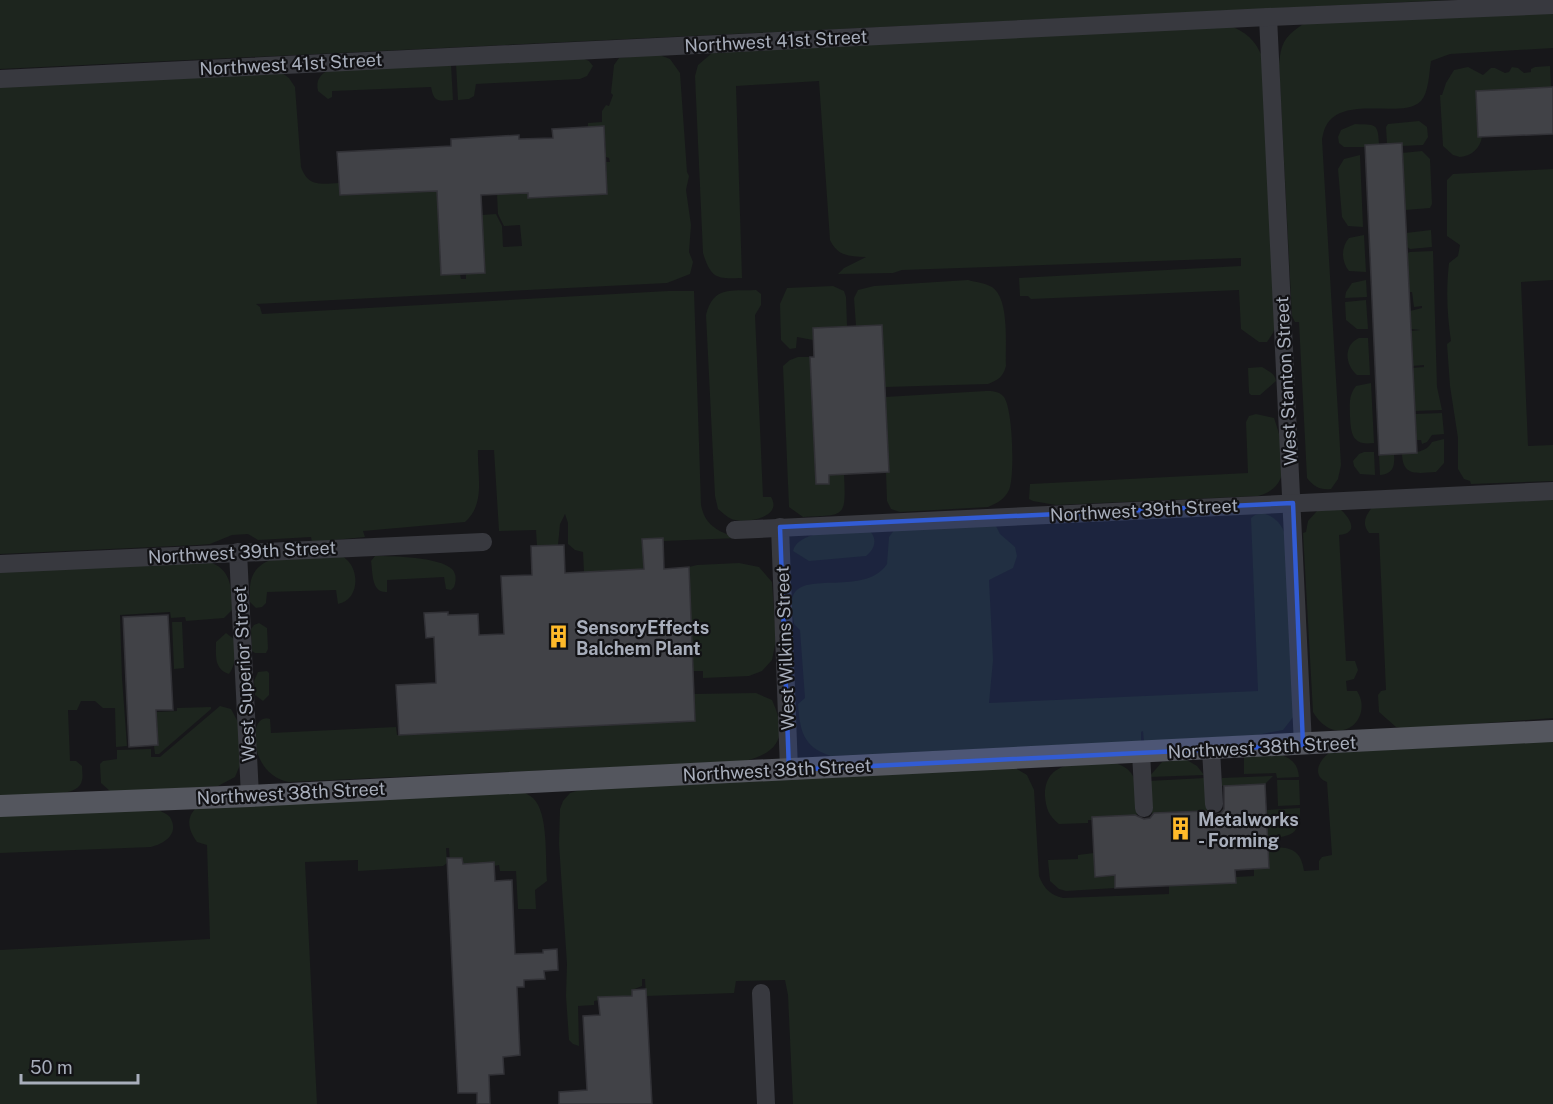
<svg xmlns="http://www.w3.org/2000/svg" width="1553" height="1104" font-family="'Public Sans',sans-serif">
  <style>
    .green { fill: #1d251e }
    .building { fill: #414247; stroke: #313136; stroke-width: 1.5 }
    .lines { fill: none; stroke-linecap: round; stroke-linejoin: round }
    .minor { stroke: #38393f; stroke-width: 18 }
    .major { stroke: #54565e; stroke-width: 22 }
    .marked { fill: #325cd4; fill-opacity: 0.2; stroke: #325cd4; stroke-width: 4.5; stroke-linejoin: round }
    .labels { text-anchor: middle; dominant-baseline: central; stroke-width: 4.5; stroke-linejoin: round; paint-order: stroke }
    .street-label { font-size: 18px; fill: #a8aebb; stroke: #121215 }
    .poi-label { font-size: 18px; font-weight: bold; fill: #a8aebb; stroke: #121215; text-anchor: start }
  </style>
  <rect width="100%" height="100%" fill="#17171a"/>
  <g class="green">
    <polygon points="0,0 1448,0 0,69"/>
    <path d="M 1553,11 L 1553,48 L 1450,54 L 1431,61 C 1429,73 1429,92 1421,101 C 1403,120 1343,94 1326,126 C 1324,129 1323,135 1322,139 L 1341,465 L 1338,479 L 1331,489 C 1320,490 1314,487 1307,478 L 1299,322 L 1295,322 L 1292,316 L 1279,65 C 1281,42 1285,36 1305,23 Z"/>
    <path d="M 1230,26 C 1249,33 1257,43 1264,61 L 1276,324 L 1273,333 L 1267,342 L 1259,342 L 1241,329 L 1239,290 L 1031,299 L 1028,296 L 1020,296 L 1019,278 L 1241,266 L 1241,258 L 902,270 L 893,273 L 838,274 L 844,268 L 866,257 C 850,256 838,257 830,240 L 819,81 L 736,86 L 742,278 C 717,279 711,279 703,253 L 695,76 L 698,65 L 712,53 Z"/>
    <path d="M 657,54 L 670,59 L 680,73 L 687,172 L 689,176 L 686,190 L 691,225 L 689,252 L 693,262 L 690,274 L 667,283 L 256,304 L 260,307 L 262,314 L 668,291 L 694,291 L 701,505 C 705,526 719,532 738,538 L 663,541 L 663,538 L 642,540 L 644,569 L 584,572 L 583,552 L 575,550 L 568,544 L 568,523 L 565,514 L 560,524 L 558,545 L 537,546 L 536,530 L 499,531 L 494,450 L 478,450 C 477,475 486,504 465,522 L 363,531 L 365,537 L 312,542 L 311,537 L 258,540 L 248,534 L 232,535 L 210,544 L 198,545 L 0,554 L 0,85 L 281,72 L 289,78 L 295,87 L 301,167 C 308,187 321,184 339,183 L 340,195 L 437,191 L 441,275 L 460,274 L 461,279 L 466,279 L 466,274 L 485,273 L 482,215 L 496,214 L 502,226 L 503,247 L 522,246 L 520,225 L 504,226 L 498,214 L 497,194 L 528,193 L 529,198 L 607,194 L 606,162 L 610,162 L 609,158 L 606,157 L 604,126 L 588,127 L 588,123 L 602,122 L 602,111 L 606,105 L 609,106 L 613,95 L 611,93 L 614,65 L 619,58 Z"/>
    <polygon points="582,58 589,61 593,66 587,76 580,79 476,84 474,96 469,99 458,100 456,63"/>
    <path d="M 451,64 L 453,100 C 438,101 434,103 431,87 L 332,91 L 332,97 L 328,99 L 318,91 C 316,80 319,76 328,70 Z"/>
    <path d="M 1550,66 L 1551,87 L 1476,91 L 1478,137 L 1482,137 C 1480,148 1472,156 1460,157 L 1453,155 L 1443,146 L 1440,95 L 1442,95 L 1446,83 L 1454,70 L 1468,67 L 1483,75 L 1491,68 L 1495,68 L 1505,73 L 1509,72 L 1512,67 L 1518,68 L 1524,73 L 1531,72 L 1531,69 L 1535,67 Z"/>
    <polygon points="1419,121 1427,127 1428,137 1423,145 1402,146 1402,143 1387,144 1386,127 1388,124"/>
    <path d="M 1355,124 C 1375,125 1378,122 1379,144 L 1365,145 L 1365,147 L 1344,147 L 1339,143 L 1338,137 L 1341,130 Z"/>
    <polygon points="1422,151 1430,159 1432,204 1430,208 1405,210 1402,153"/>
    <polygon points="1360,155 1363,227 1348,226 1342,217 1338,169 1344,159"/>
    <path d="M 1553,169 L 1553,280 L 1521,282 L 1528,446 L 1553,445 L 1553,481 L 1471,484 L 1470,481 L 1464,479 L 1458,469 L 1458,438 L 1450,386 L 1447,344 L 1451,341 C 1447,315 1446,289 1449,263 L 1458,256 L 1460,245 L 1447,236 L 1447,180 L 1453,174 Z"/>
    <polygon points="1431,230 1432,247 1410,249 1407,247 1406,233"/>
    <path d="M 1364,235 L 1366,272 L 1349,271 C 1341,261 1341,247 1349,238 Z"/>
    <polygon points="1433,251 1437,387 1442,410 1415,411 1412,368 1424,367 1424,365 1412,366 1411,331 1420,330 1411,329 1410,311 1422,308 1422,306 1414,307 1412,292 1409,292 1407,253 1410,252"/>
    <path d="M 968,280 C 975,282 985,283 992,287 C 1010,299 1005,346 1006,366 C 1003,377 998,380 988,384 L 885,387 L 882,325 L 856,326 L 854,298 L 858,290 L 874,286 Z"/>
    <polygon points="1366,280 1367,297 1345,298 1346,292 1352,283"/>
    <polygon points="833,286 844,291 846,297 847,326 813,328 813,340 797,337 796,348 790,349 781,340 780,304 787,288"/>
    <path d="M 756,290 L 761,294 L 761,305 L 755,315 L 763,497 L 771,497 C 783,517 748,523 735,520 C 729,519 723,513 718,509 L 715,496 L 706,315 C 713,286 731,291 756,290 Z"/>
    <polygon points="1366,300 1368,329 1357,329 1346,320 1345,302"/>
    <path d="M 1359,338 L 1368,338 L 1370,375 L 1357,375 C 1345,365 1343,345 1359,338 Z"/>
    <path d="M 798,357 L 810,357 L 816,484 L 829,484 L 829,475 L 844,474 C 846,518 846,515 803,517 L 789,507 L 783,366 L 790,360 Z"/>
    <path d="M 1262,367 C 1268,371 1275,373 1276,381 L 1260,395 L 1251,395 L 1249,393 L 1248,368 Z"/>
    <path d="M 1371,383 L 1374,443 C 1353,446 1351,435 1350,417 C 1350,405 1348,396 1356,386 Z"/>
    <path d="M 986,391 C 992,391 998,391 1003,396 C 1013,405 1015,477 1009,490 C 1004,500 997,503 988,507 L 900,512 L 891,509 L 887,501 L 886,472 L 889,471 L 885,397 Z"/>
    <polygon points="1442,413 1444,434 1432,435 1427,442 1422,444 1421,440 1416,440 1415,414"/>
    <path d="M 1256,414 L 1274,418 C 1283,445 1296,486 1258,496 L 1056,505 L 1033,501 L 1029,499 L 1030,484 L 1248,473 L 1246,422 L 1249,416 Z"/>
    <path d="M 1444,439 L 1444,463 L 1436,472 C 1417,473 1403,477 1402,454 C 1414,452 1426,453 1432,442 Z"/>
    <polygon points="1364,452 1374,452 1375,475 1360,474 1354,466 1353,461 1359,454"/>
    <path d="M 1394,454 C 1395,466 1393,474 1380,475 L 1379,455 Z"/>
    <path d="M 1553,496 L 1553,718 L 1407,729 L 1396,727 L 1379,712 L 1378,695 L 1381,691 L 1386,690 L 1379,533 L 1369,533 C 1361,523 1366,515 1373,506 Z"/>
    <path d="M 1340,509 C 1350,518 1360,533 1339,535 L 1346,661 L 1355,661 L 1358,670 L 1354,679 L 1346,681 L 1347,691 L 1357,691 C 1375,719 1337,752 1313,712 L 1303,533 L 1306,532 L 1308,521 L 1317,511 Z"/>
    <path d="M 1262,513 C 1277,517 1282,525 1287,539 L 1294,716 L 1283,730 L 1257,735 L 1144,741 L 1143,731 L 1141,732 L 1141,741 L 831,756 C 803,747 800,731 798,704 L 805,698 L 800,630 L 794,624 C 793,615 790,604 793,596 C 803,570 865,597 887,564 L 889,537 L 895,529 L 996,526 L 1000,534 L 1015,547 L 1017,556 L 1013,568 L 989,580 L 993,660 L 989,703 L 1258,691 L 1251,518 L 1255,515 Z"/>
    <path d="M 869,530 C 878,539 875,549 866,556 L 809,561 L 793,551 C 799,528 849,532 869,530 Z"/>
    <path d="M 342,556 C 361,567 360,600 338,604 L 336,590 L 267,592 L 266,603 L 262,607 L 256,608 L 250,602 C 249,582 250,569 270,560 Z"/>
    <path d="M 375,556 C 393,556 439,557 452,569 C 457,574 456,582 454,587 L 451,590 L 446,589 L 444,577 L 387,580 L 387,592 C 371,593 373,573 371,561 Z"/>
    <path d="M 212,563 C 232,571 232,591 232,610 L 224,618 L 186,621 L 185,617 L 171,618 L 170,612 L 120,615 L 122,678 L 127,746 L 116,747 L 115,708 L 103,708 L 95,701 L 81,701 L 77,710 L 68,710 L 70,761 L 76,761 L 82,766 C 82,772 84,779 80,785 C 71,799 16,795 0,795 L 0,571 Z"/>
    <polygon points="739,563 759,567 772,582 776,640 772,660 762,671 749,676 703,678 703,671 693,671 689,567 697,565"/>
    <polygon points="172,622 182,622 184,668 174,669"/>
    <polygon points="259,623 267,628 268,649 266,653 255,653 252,651 251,629 254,625"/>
    <path d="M 226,633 L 234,639 C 235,650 237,664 229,674 C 214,669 216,656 216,642 Z"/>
    <polygon points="267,671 269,673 269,695 263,701 255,695 254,681 258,672"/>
    <path d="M 756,693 L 772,700 C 787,733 782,752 745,761 L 289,782 C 248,775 247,711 270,719 L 271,733 L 396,727 L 397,735 L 695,721 L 694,694 Z"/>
    <polygon points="220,706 231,709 238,722 240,765 235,777 218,786 117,792 110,791 101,783 100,764 103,761 117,759 117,750 151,749 151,757 160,757"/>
    <polygon points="211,707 211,709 159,754 155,754 154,746 158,745 156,712 177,711 177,708"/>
    <path d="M 1553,741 L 1553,1104 L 793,1104 L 788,995 L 785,980 L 736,981 L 734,993 L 646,996 L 645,979 L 642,979 L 642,986 L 632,990 L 632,996 L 599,997 L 599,1000 L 594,1001 L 594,1005 L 578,1006 L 579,1046 L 573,1044 L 569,1040 L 566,996 L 567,964 L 559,844 L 560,809 L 563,801 L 570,793 L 583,789 L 1015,768 L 1027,775 L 1034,790 L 1039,876 C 1044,889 1051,895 1063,898 L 1169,894 L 1169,886 L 1236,883 L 1236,877 L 1254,876 L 1254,869 L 1269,868 L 1268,848 C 1288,846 1301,848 1304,871 L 1319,870 L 1319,861 L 1322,857 L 1332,855 L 1327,782 C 1312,776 1318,761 1329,753 Z"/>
    <path d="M 1281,755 C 1293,759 1298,765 1299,777 L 1277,778 L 1276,773 L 1244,774 L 1244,756 Z"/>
    <polygon points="1185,759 1197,766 1204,775 1149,777 1162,762"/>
    <path d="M 1111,762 C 1142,769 1136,790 1137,815 L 1093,817 L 1092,820 L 1088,820 L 1088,823 L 1059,824 C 1049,816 1046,809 1045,796 C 1044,758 1085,763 1111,762 Z"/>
    <polygon points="1273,776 1265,784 1221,786 1222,778"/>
    <polygon points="1205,778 1208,811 1152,814 1148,781"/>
    <polygon points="1277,780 1299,780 1300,805 1278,806"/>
    <path d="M 521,791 C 525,793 530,795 533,798 C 549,813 545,860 547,881 L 535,890 L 536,909 L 518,909 L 516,871 L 500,871 L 499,865 L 494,866 L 494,862 L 461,864 L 462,858 L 454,858 L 454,861 L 450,863 L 449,848 L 446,848 L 447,863 L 443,866 L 358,871 L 358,860 L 305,862 L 317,1104 L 0,1104 L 0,950 L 210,939 L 207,845 L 197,842 C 189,831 185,819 196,808 Z"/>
    <path d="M 1300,808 C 1301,834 1291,837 1268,838 L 1267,810 Z"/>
    <path d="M 159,810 C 163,813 169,814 171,819 C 179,835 163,844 151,847 L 0,853 L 0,815 Z"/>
    <polygon points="1094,853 1095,876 1115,875 1115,888 1066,891 1059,889 1050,881 1048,860 1078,859 1078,855"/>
  </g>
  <g class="building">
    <polygon points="1553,87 1553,134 1478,137 1476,91"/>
    <polygon points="604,126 607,194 528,198 528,193 481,195 485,273 441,275 437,191 340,195 337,152 451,146 451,139 519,135 519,139 553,138 552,129"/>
    <polygon points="1402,143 1417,453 1379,455 1365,145"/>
    <polygon points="882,325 889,472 829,475 829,484 816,484 810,357 814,357 813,328"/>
    <polygon points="663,538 664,569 689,567 695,721 399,735 396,685 436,683 434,637 426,638 424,613 448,612 448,615 478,614 479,635 504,634 501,576 532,575 531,546 564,545 565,573 644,569 642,539"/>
    <polygon points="168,615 173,710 156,710 158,745 129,747 123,617"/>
    <polygon points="1265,784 1269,868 1235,870 1236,883 1115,888 1115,875 1095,877 1092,817 1135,815 1144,819 1150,818 1154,813 1205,811 1215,815 1221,813 1224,809 1224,786"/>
    <polygon points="447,858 462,858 463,864 494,862 495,881 512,880 515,954 543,953 543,950 557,949 558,970 544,971 545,979 524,980 524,987 517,987 520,1055 503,1057 504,1074 489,1075 490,1104 477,1104 477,1093 458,1093"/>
    <polygon points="646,989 652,1104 559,1104 559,1092 587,1090 583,1016 600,1015 598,997 632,996 632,990"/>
  </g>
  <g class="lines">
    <g class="minor">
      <polyline points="1268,17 1303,745"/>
      <polyline points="0,79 1268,17 1553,5"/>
      <polyline points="780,527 789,770"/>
      <polyline points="735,530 1553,491"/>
      <polyline points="238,552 250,796"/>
      <polyline points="0,564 483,542"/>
      <polyline points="1211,749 1214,804"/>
      <polyline points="1141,753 1144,808"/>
      <polyline points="761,993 766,1104"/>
    </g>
    <polyline class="major" points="0,806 250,796 1553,731"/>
  </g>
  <path class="marked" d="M 1293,503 L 1303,745 L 789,770 L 780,527 Z"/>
  <defs>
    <symbol id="building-bare" viewBox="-9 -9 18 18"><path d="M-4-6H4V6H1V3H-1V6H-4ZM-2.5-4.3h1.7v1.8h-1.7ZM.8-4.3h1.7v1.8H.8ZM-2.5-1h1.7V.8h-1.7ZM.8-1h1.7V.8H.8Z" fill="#ffba2a" stroke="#121215" stroke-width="2.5" paint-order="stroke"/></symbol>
  </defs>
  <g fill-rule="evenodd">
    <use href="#building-bare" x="542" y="620" width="33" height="33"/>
    <use href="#building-bare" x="1164" y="812" width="33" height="33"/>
  </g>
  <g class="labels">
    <g class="street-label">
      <text transform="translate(776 41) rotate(-3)">Northwest 41st Street</text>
      <text transform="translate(291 64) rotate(-3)">Northwest 41st Street</text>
      <text transform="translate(1286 381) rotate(-93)">West Stanton Street</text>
      <text transform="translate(1144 510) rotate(-3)">Northwest 39th Street</text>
      <text transform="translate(242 552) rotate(-3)">Northwest 39th Street</text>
      <text transform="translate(785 648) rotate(-92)">West Wilkins Street</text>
      <text transform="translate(244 674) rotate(-93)">West Superior Street</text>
      <text transform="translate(1262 747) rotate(-3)">Northwest 38th Street</text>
      <text transform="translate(777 770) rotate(-3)">Northwest 38th Street</text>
      <text transform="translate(291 793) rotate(-3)">Northwest 38th Street</text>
    </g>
    <g class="poi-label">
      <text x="576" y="627">SensoryEffects<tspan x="576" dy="21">Balchem Plant</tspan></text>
      <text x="1198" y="819">Metalworks<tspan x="1198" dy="21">- Forming</tspan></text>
    </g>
  </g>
  <path d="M21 1074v9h117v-9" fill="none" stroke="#a8aebb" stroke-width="3"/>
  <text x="30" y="1074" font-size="18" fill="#a8aebb" stroke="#121215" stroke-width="4.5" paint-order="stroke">50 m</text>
</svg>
